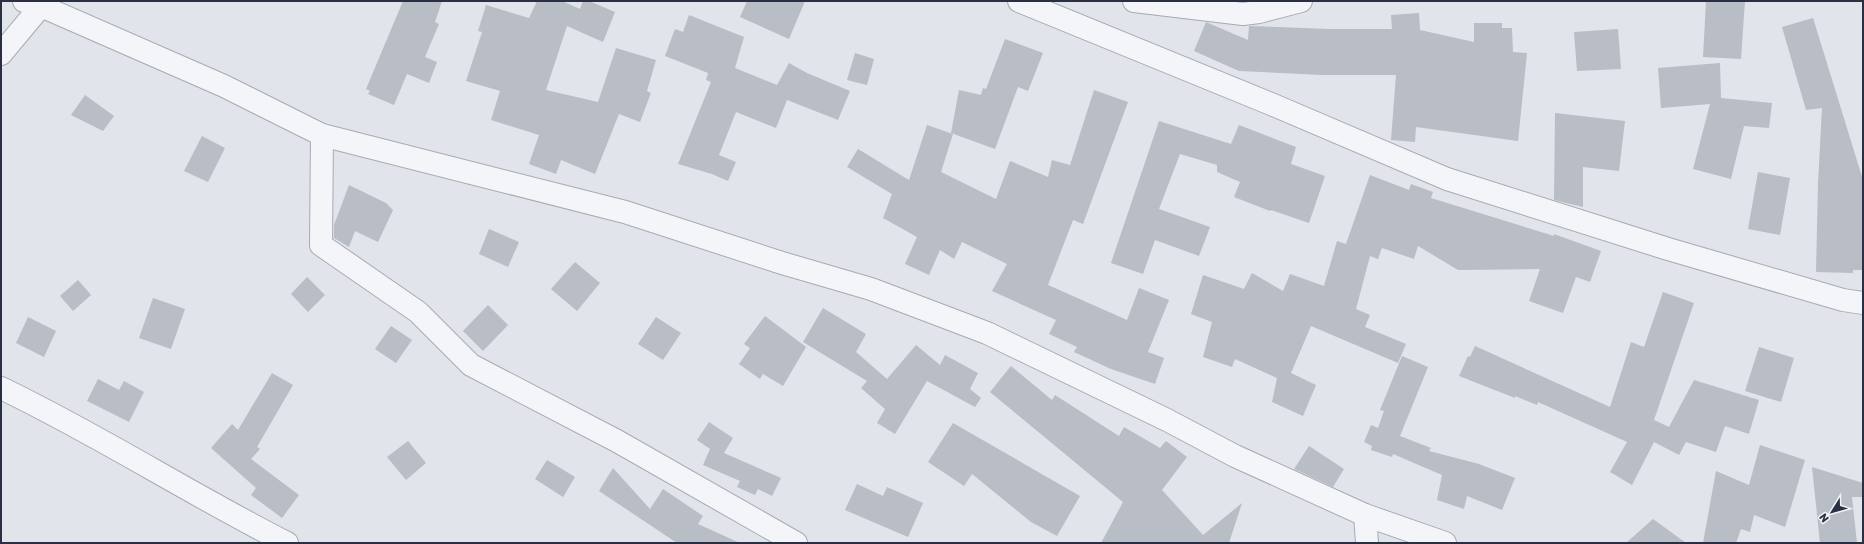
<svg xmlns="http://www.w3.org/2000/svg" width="1864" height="544" font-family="Rubik,sans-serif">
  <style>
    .building { fill: #b8bdc6 }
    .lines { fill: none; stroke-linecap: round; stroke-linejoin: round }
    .street-casing { stroke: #a6aab4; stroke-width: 24 }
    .street { stroke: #f4f5f8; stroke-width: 22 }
  </style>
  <rect width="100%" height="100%" fill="#e1e4ea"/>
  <g class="building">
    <polygon points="403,1 442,1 435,22 439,24 425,57 437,62 429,83 407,74 394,105 368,94 370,91 366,89"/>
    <polygon points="537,1 562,1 580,9 583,1 589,1 615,12 603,42 567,26 546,90 598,102 616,48 656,60 647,91 651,93 640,122 619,114 595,174 561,160 556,174 529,164 539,135 491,120 500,91 466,81 482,32 478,31 486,5 529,18"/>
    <polygon points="747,1 805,1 789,39 740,17"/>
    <polygon points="1706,1 1745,1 1741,59 1703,57"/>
    <polygon points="1419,13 1420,30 1474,42 1474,23 1502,23 1502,28 1512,28 1513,52 1527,53 1518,141 1416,127 1415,142 1391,140 1396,75 1322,75 1239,71 1194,51 1206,22 1248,40 1249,26 1330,29 1392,29 1391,15"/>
    <polygon points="689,15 744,37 735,68 777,85 789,63 807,73 850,91 838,120 787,100 776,128 736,112 719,155 736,162 728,181 712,174 678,164 711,82 706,80 708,73 665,56 675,29 683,32"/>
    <polygon points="1813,18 1863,180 1863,270 1853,270 1853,273 1816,272 1818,183 1822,108 1806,110 1782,27"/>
    <polygon points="1618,29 1621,69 1577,71 1574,32"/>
    <polygon points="1005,39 1043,53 1028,91 1018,87 995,149 951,133 959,90 981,95 983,88 986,89"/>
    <polygon points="855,53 874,59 867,85 847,80"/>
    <polygon points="1720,63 1721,98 1772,103 1769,128 1744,126 1731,179 1693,169 1710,104 1661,108 1658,68"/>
    <polygon points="1094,90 1128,102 1083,224 1073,220 1048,285 1127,320 1139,288 1169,300 1148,352 1164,358 1155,384 1111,369 1074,352 1077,347 1049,334 1056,320 992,291 1007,264 962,242 954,259 940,250 929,275 905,264 917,237 883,218 892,194 847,167 858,149 909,180 927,125 953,134 941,172 996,199 1010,161 1048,177 1052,160 1070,165"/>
    <polygon points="85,95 114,116 103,131 71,115"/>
    <polygon points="1555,113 1625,121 1619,171 1583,167 1583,207 1554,200"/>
    <polygon points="1159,121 1231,144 1239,125 1296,147 1291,164 1325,176 1309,223 1271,210 1270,211 1234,197 1240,182 1217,172 1217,165 1180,154 1159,209 1210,227 1199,256 1155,240 1143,274 1111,263"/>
    <polygon points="202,136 225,148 208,182 184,171"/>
    <polygon points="1758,172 1790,178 1780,235 1748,229"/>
    <polygon points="1370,175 1409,190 1411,184 1433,192 1431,198 1554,236 1554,234 1601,251 1590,282 1576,277 1563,313 1529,301 1540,269 1458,270 1418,246 1414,259 1382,248 1378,259 1370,256 1356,309 1370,315 1365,327 1406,344 1398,363 1311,326 1291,373 1316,385 1303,416 1272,402 1277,378 1235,359 1232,367 1203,357 1212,322 1191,314 1203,275 1244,289 1252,273 1283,291 1290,274 1324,286 1337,241 1346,244"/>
    <polygon points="349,185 386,203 393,210 378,242 355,231 349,247 334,238 334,225"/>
    <polygon points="489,229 519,242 508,267 479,254"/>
    <polygon points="575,262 600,283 577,311 551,289"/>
    <polygon points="307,277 325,295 308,312 291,294"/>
    <polygon points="78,280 91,295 73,311 60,296"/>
    <polygon points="1663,292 1694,303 1654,420 1669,427 1694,380 1759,400 1749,434 1725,426 1716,452 1686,442 1679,455 1654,442 1632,485 1610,472 1627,442 1538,402 1537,405 1515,396 1515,398 1459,376 1468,356 1470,357 1475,346 1610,407 1631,342 1644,347"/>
    <polygon points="153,298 185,309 171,349 139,338"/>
    <polygon points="488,305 508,325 483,351 463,331"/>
    <polygon points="823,308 866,334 856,352 887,379 916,345 940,365 945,355 978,373 970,389 981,398 975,407 927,381 895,434 877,423 885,409 861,388 867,381 803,342"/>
    <polygon points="765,316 806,347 783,386 763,374 760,379 739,364 750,348 744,344"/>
    <polygon points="28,317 56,331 44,357 16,343"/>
    <polygon points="656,317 681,333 663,360 638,344"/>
    <polygon points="391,326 412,340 396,363 375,349"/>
    <polygon points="1759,347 1794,358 1781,402 1745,391"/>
    <polygon points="1402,356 1428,367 1400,436 1431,448 1429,451 1479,464 1515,478 1502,510 1467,496 1464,509 1437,500 1442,475 1393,454 1392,457 1371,450 1372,446 1364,442 1371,425 1378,428 1384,411 1380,410"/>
    <polygon points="1011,366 1052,400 1055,395 1119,436 1124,427 1160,448 1166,441 1187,457 1162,490 1203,535 1242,503 1229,543 1101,543 1123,502 990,392"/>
    <polygon points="272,373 293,385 257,447 260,449 251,459 299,495 282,518 251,495 256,488 211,448 232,424 238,430"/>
    <polygon points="98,379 119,390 124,381 144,392 129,422 87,401"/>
    <polygon points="709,422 733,438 724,453 781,478 772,496 758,489 755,495 737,487 740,481 703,465 710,449 697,440"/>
    <polygon points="953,423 1080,496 1057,536 1031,522 972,474 964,486 928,462"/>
    <polygon points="408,441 426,463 406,480 387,457"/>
    <polygon points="1760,445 1805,460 1785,527 1754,515 1750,532 1741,529 1736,543 1703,543 1716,471 1749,485"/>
    <polygon points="1309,446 1344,469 1333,487 1294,469"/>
    <polygon points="547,460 575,477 563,497 535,479"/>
    <polygon points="1812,467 1863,483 1863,497 1852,497 1857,543 1820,543"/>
    <polygon points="613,468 650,509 663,489 703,516 698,524 740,543 677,543 599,491"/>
    <polygon points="857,484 883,496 887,487 923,503 908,537 845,510"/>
    <polygon points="1653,519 1686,543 1626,543"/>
  </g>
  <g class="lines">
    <defs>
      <g id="street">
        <polyline points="24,1 41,6 224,86 322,135 625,212 782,263 871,289 987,333 1167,420 1235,456 1365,515 1445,543"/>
        <polyline points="1019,1 1271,104 1447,179 1668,249 1843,300 1863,303"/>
        <polyline points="1134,1 1243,14 1259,12 1301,1"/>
        <polyline points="1,54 41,6"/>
        <polyline points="322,135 321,245 418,312 471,365 617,441 796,543"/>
        <path d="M 1,388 C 99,435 190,494 287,543"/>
        <polyline points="1365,515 1367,543"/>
      </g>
    </defs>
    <use href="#street" class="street-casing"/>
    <use href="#street" class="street"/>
  </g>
  <rect width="1864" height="544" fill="none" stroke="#293041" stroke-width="4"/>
  <g transform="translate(1832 512) rotate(233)" stroke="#f1f3f7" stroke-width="3" paint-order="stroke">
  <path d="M0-3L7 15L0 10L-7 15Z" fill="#293041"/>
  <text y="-6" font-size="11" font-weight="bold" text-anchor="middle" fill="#293041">N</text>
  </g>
</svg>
